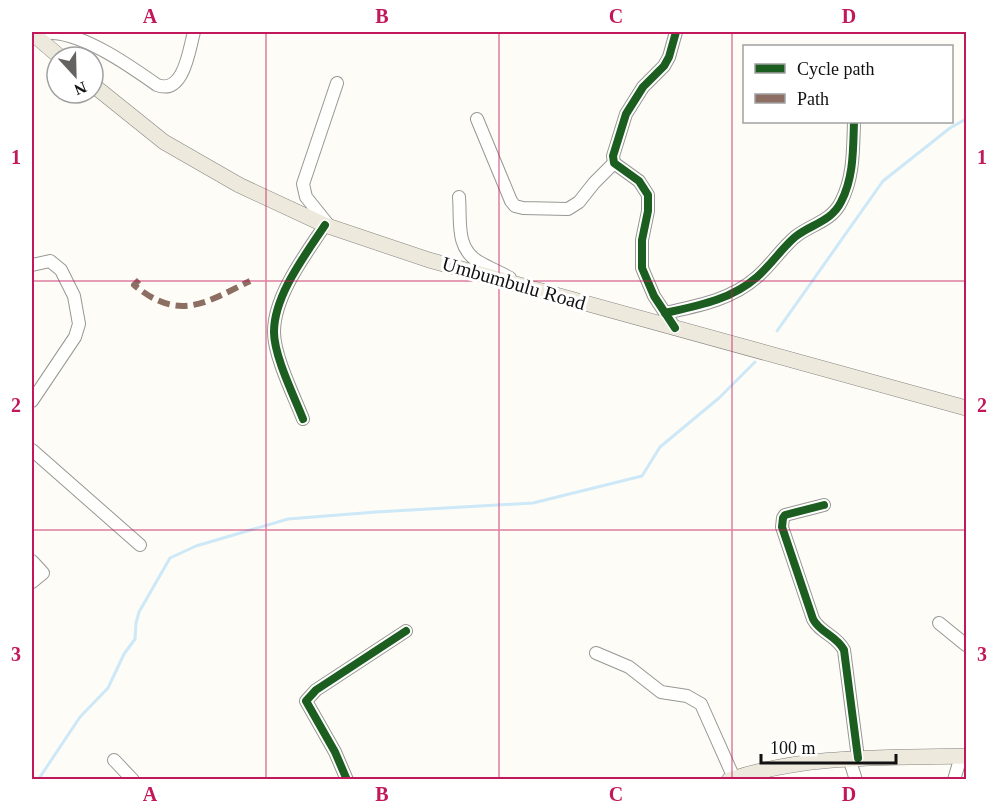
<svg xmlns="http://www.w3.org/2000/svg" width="998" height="811" font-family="Georgia,serif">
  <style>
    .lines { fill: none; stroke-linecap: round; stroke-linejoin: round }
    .stream { stroke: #cde8f7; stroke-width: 3 }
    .minor-casing { stroke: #979795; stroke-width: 14 }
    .major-casing { stroke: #858482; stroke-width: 16 }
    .minor { stroke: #fffffe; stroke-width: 12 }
    .major { stroke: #ede9dc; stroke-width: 15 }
    .quiet { stroke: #8d6e63; stroke-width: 6; stroke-dasharray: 12 6; stroke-linecap: butt }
    .cycleway-casing { stroke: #fff; stroke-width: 11 }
    .cycleway { stroke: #1b5e20; stroke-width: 8 }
    .grid { fill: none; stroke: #c2185b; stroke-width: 1.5; stroke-opacity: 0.55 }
    .labels { text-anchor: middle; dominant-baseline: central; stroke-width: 6; stroke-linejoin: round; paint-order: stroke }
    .street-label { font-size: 20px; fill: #111; stroke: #fff }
    .neatline { fill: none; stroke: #c2185b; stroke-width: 2 }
    .grid-label { font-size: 20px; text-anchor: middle; font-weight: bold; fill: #c2185b }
  </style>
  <rect width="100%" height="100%" fill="#fdfcf7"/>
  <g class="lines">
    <g class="stream">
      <polyline points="777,331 883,181 950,128 966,119"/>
      <polyline points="38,780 80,717 108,688 124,654 135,639 136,623 139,612 170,558 196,546 288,519 376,512 533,503 642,476 660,447 719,398 755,362"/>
    </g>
    <defs>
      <g id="minor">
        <path d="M 34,36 C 40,34 46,32 53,33 C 86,35 130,66 157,85 C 184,95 189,50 194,32"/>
        <polyline points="477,119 511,201 515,206 523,208 568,209 579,202 594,183 614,163"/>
        <path d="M 459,197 C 461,221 455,248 479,262 C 489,268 500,272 510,278"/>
        <polyline points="330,227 306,197 303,184 337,83"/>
        <polyline points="32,265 50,261 61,270 74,296 79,324 75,337 32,401"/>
        <path d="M 665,313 C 697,306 731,300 757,277 C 771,265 781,249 795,237 C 811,224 831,222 841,202 C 854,177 853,149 854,122"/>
        <polyline points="675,328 654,296 642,268 642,240 648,211 648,195 639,181 614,163 613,156 626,114 643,87 664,66 669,57 676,32"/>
        <path d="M 303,419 C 294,396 274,356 274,332 C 274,295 306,254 325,225"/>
        <polyline points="32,450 140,545"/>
        <path d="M 824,505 L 785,515 L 783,518 L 782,527 L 813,619 C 820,633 836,635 844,650 L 858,758"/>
        <polyline points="32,561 43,573 32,582"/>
        <polyline points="939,623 966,645"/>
        <polyline points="596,653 629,667 661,692 687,696 701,704 734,778"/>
        <polyline points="849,758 856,780"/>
        <polyline points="114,760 133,780"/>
        <polyline points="347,780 335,752 306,701 316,690 406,631"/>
        <polyline points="954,780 961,756"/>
      </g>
      <g id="major">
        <polyline points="32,33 60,57"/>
        <polyline points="93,85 164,142 239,185 325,225 429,260 966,408"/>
        <path d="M 729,780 C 807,754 886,758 966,756"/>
      </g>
    </defs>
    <use href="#minor" class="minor-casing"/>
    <use href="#major" class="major-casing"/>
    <use href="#minor" class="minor"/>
    <use href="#major" class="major"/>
    <path class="quiet" d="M 139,280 L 134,285 C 179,322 205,303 250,281"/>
    <defs>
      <g id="cycleway">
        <path d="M 665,313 C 697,306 731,300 757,277 C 771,265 781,249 795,237 C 811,224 831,222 841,202 C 854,177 853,149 854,122"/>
        <polyline points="675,328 654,296 642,268 642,240 648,211 648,195 639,181 614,163 613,156 626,114 643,87 664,66 669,57 676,32"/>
        <path d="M 303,419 C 294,396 274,356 274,332 C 274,295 306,254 325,225"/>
        <path d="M 824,505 L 785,515 L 783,518 L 782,527 L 813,619 C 820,633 836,635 844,650 L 858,758"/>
        <polyline points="347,780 335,752 306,701 316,690 406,631"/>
      </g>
    </defs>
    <use href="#cycleway" class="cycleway-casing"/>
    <use href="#cycleway" class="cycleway"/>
  </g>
  <path class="grid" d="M 266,32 L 266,780M 499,32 L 499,780M 732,32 L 732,780M 32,281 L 966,281M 32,530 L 966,530"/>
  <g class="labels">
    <g class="street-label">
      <text transform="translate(514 283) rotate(16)">Umbumbulu Road</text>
    </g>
  </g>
  <rect width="998" height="811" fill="none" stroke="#ffffff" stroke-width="66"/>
  <rect x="743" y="45" width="210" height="78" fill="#ffffff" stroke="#a0a0a0" stroke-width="1.5"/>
  <rect x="755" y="64" width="30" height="9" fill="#1b5e20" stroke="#a0a0a0" stroke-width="1.5"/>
  <text x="797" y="75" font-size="18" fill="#111111">Cycle path</text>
  <rect x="755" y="94" width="30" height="9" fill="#8d6e63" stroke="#a0a0a0" stroke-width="1.5"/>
  <text x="797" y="105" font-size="18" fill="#111111">Path</text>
  <g transform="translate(75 75) rotate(158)"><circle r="28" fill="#ffffff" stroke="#a0a0a0" stroke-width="1.5"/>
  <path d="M0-4.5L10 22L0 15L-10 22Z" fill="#646362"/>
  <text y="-9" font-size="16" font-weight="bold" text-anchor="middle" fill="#111111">N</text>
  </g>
  <path d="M761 754v9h135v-9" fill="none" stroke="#111111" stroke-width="3"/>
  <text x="770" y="754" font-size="18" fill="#111111" stroke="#ffffff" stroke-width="4.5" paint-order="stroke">100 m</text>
  <rect x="33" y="33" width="932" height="745" class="neatline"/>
  <g class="grid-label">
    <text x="150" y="23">A</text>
    <text x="382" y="23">B</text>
    <text x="616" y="23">C</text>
    <text x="849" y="23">D</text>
    <text x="16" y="164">1</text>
    <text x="982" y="164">1</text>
    <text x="16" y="412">2</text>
    <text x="982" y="412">2</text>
    <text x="16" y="661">3</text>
    <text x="982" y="661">3</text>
    <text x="150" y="801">A</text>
    <text x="382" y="801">B</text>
    <text x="616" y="801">C</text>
    <text x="849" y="801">D</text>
  </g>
</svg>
